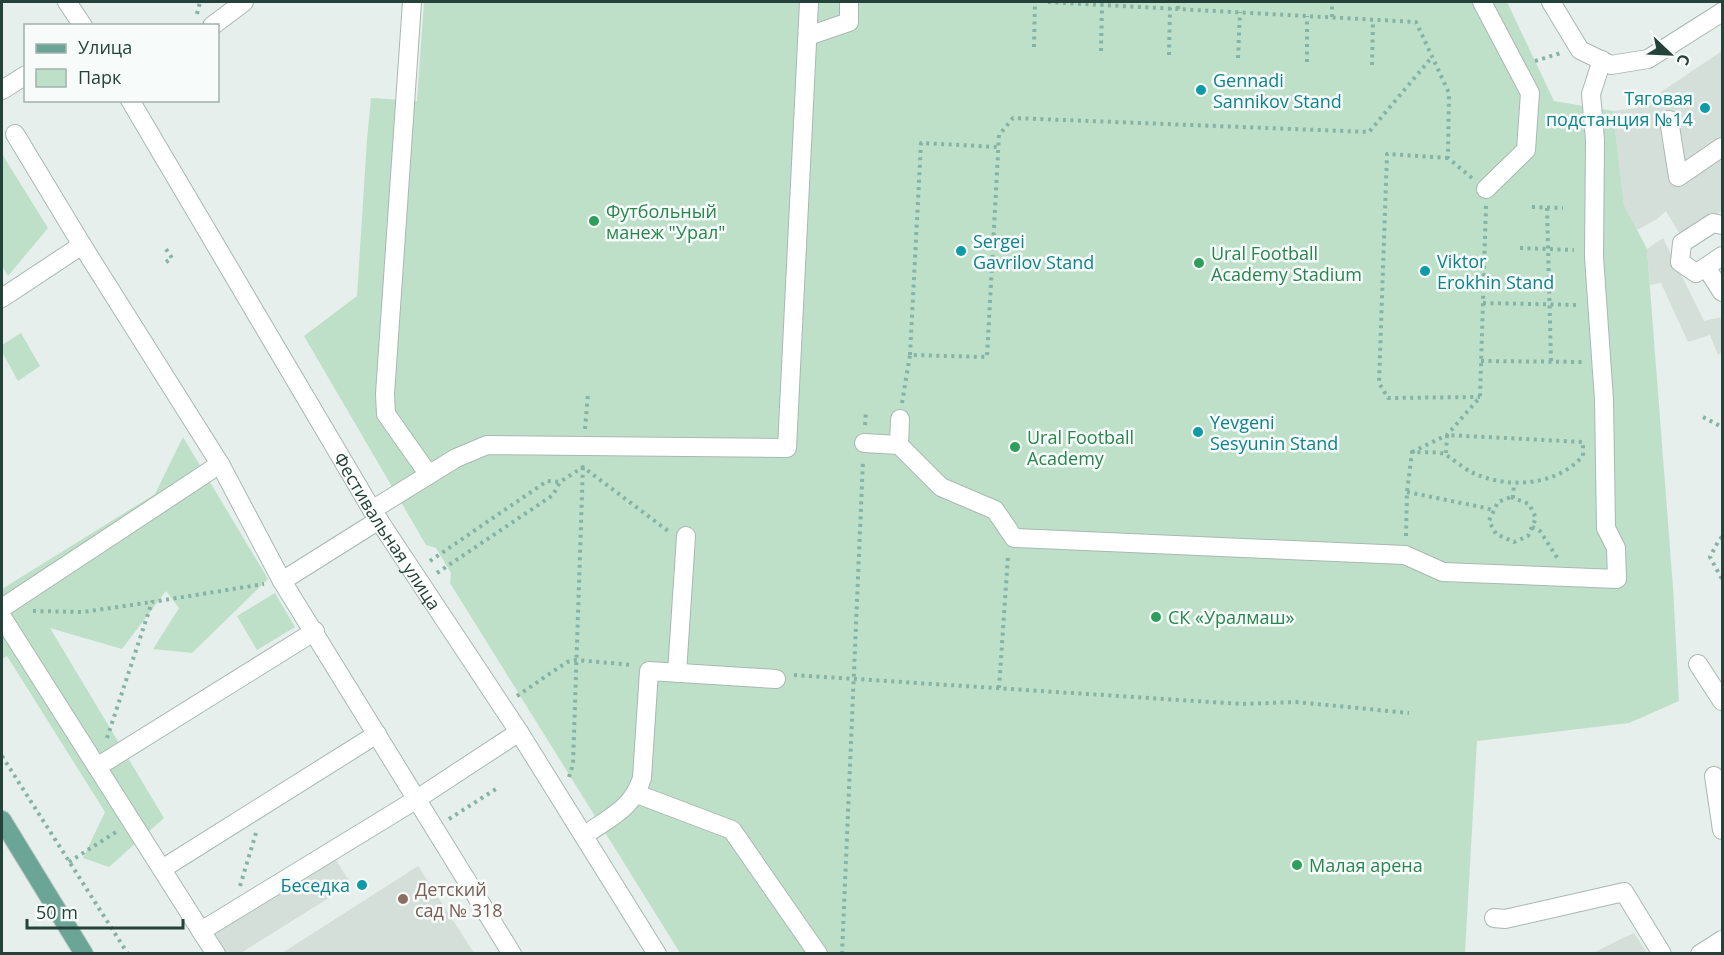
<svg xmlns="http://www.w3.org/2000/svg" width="1724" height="955" font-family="'Open Sans',sans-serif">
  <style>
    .built { fill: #d4dfda }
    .green { fill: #bfe0c8 }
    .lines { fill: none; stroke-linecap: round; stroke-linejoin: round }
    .minor-casing { stroke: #a8b8b2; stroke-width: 20 }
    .major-casing { stroke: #c2cac8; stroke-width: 20 }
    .path { stroke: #86b3a5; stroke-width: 4; stroke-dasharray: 3 4.5; stroke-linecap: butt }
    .minor { stroke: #fff; stroke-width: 18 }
    .major { stroke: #6aa596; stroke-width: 18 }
    .culture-dot { fill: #0f9aa8; stroke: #f7fbf9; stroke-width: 2 }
    .leisure-dot { fill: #2e9e5b; stroke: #f7fbf9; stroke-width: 2 }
    .education-dot { fill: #8d6e63; stroke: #f7fbf9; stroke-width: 2 }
    .labels { text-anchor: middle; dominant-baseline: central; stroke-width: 5; stroke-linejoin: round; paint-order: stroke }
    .culture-label { font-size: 18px; fill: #0d838f; stroke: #f7fbf9; text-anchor: start }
    .leisure-label { font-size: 18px; fill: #27864d; stroke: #f7fbf9; text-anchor: start }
    .street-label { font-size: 18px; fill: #24423a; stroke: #f7fbf9 }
    .education-label { font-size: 18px; fill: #785e54; stroke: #f7fbf9; text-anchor: start }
  </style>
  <rect width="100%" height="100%" fill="#e6efeb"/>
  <g class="built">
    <polygon points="1722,51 1722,211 1681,236 1666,211 1657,219 1637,230 1624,205 1613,111 1637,108"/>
    <polygon points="1663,238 1704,321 1722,317 1722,352 1718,355 1710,335 1688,342 1661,283 1650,285 1647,249"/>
    <polygon points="331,852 351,884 241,953 216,953 201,931"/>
    <polygon points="418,866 474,953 282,953 315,932"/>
    <polygon points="1634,933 1647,953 1593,953 1623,938"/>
  </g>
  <g class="green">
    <polygon points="424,2 1507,2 1554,101 1613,111 1624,205 1647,249 1673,587 1679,701 1629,723 1477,741 1465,953 680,953 450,583 451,573 436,548 426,545 304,336 357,296 367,139 371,98 417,101"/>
    <polygon points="2,154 48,228 8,276 2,266"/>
    <polygon points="21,333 40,366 18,381 2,352 2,345"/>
    <polygon points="183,437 268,579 192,653 153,649 179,608 166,591 122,649 50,628 164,818 109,867 83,858 105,812 7,656 2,659 2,589 155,494"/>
    <polygon points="275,593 295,627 257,650 237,616"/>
  </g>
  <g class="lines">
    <defs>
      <g id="minor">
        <polyline points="67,2 83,26"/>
        <polyline points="412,2 385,394 386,414 429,475"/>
        <polyline points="1482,2 1530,93 1526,150 1486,189"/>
        <polyline points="1551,2 1580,50 1611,65 1648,59 1722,12"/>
        <polyline points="212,26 244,2"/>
        <polyline points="808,36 849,22 849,2"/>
        <polyline points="2,90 26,75"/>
        <path id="s1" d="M 130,100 L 372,510 L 519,732 L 657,954"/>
        <polyline points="1669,120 1678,177 1722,147"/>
        <polyline points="15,134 82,245 220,464 282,581 512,954"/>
        <polyline points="1722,256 1706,267 1722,292"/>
        <polyline points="1706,267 1696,273 1680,262 1682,243 1713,223 1722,225"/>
        <polyline points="2,298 82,245"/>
        <polyline points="864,443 899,445 941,487 995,510 1014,538 1405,555 1443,572 1617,579 1616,548 1606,528 1604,400 1594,257 1595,140 1591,94 1602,60"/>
        <polyline points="899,445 900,419"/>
        <polyline points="372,510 456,458 487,445 787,448 809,2"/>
        <polyline points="282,581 379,520"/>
        <polyline points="2,608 220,464"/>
        <polyline points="2,617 201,931"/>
        <polyline points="1698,664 1722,701"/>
        <polyline points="677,673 686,536"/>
        <polyline points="97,767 315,631"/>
        <polyline points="1714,776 1722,830"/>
        <polyline points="637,794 732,830 818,954"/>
        <path d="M 584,836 C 609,817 632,810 642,778 L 649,671 L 776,679"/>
        <polyline points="162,869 377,734"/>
        <polyline points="1494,918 1505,919 1624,892 1662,954"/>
        <polyline points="216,954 201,931 417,799 519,732"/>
        <polyline points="1700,954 1722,940"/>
      </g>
      <polyline id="major" points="2,820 84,954"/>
    </defs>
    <use href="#minor" class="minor-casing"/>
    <use href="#major" class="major-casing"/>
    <g class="path">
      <polyline points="1048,2 1416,22 1449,93 1448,158 1472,178"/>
      <polyline points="1178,9 1179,2"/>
      <polyline points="197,14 200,2"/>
      <polyline points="1332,17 1332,2"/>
      <polyline points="1034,47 1035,2"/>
      <polyline points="1101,51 1102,5"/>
      <polyline points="1169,55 1170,8"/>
      <polyline points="1238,58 1240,12"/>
      <polyline points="1535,61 1561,53"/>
      <polyline points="1307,62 1307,16"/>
      <polyline points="1372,65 1373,20"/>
      <polyline points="1448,158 1387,154 1379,383 1388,398 1480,397"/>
      <polyline points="1532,207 1563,208"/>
      <polyline points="1547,208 1551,361"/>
      <polyline points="1520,248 1574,250"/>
      <polyline points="166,262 172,258 166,249"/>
      <polyline points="1483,303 1579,305"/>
      <polyline points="910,355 921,143 998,147"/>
      <polyline points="1481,361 1582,362"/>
      <polyline points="902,403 910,355 987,357 999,135 1013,118 1369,132 1432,57"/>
      <polyline points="1703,417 1722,427"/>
      <polyline points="865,425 866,411"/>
      <polyline points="585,429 588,393"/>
      <polyline points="1412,452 1447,435 1480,397 1486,205"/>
      <polyline points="1407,492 1486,508 1494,511"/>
      <polygon points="1511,497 1529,504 1536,518 1528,536 1514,542 1496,534 1489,521 1498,502"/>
      <polyline points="1513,498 1514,483"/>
      <polyline points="1532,527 1540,531 1558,559"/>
      <path d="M 1406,536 L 1407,492 L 1412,452 C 1422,453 1435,451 1444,454 C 1449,456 1463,468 1471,472 C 1507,489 1555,487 1583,456 L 1583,442 L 1447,435 L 1446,454"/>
      <polyline points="1722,537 1719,540 1710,557 1722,579"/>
      <polyline points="430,561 547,481 560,482"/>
      <polyline points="437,573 553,495 560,482 583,467 668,531"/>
      <polyline points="33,611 83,612 152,602"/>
      <polyline points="794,675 1242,704 1296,702 1409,713"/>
      <polyline points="999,688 1008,556"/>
      <polyline points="517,696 567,662 576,660 633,665"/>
      <polyline points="107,738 152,602 264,584"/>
      <polyline points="2,756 128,954"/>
      <polyline points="569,777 573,764 583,465"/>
      <polyline points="449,819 499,787"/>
      <polyline points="69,862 116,832"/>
      <polyline points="240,886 256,833"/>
      <polyline points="842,954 863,460"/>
    </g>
    <use href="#minor" class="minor"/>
    <use href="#major" class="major"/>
  </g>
  <g class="culture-dot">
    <circle cx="1201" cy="90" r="6"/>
    <circle cx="1705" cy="108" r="6"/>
    <circle cx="961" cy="251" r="6"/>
    <circle cx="1425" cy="271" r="6"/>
    <circle cx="1198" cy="432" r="6"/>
    <circle cx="362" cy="885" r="6"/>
  </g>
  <g class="leisure-dot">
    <circle cx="594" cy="221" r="6"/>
    <circle cx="1199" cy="263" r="6"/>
    <circle cx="1015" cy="447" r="6"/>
    <circle cx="1156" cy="617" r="6"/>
    <circle cx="1297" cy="865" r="6"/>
  </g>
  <circle class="education-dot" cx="403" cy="899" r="6"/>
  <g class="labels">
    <g class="culture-label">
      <text x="1213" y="80">Gennadi<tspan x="1213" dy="21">Sannikov Stand</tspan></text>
      <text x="1693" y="98" text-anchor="end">Тяговая<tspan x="1693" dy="21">подстанция №14</tspan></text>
      <text x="973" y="241">Sergei<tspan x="973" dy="21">Gavrilov Stand</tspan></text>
      <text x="1437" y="261">Viktor<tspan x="1437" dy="21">Erokhin Stand</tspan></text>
      <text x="1210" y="422">Yevgeni<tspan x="1210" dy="21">Sesyunin Stand</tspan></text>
      <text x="350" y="885" text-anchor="end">Беседка</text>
    </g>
    <g class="leisure-label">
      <text x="606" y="211">Футбольный<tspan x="606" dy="21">манеж "Урал"</tspan></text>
      <text x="1211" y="253">Ural Football<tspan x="1211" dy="21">Academy Stadium</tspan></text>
      <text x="1027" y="437">Ural Football<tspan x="1027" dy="21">Academy</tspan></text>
      <text x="1168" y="617">СК «Уралмаш»</text>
      <text x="1309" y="865">Малая арена</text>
    </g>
    <g class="street-label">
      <text stroke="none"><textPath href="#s1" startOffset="502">Фестивальная улица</textPath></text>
    </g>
    <g class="education-label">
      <text x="415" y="889">Детский<tspan x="415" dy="21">сад № 318</tspan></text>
    </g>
  </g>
  <rect width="1724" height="955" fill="none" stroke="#24423a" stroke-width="6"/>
  <rect x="24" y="24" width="195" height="78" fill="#f7fbf9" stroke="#a3b1ad" stroke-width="1.5"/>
  <rect x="36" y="44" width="30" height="9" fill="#6aa596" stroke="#a3b1ad" stroke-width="1.5"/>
  <text x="78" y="54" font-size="18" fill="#24423a">Улица</text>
  <rect x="36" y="69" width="30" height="18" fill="#bfe0c8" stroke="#a3b1ad" stroke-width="1.5"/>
  <text x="78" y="84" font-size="18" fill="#24423a">Парк</text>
  <g transform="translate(1670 54) rotate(113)" stroke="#f7fbf9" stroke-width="4.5" paint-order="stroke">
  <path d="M0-4.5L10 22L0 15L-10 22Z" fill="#24423a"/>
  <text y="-9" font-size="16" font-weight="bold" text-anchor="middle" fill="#24423a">С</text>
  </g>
  <path d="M27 919v9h156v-9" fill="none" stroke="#24423a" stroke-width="3"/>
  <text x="36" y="919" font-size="18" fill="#24423a" stroke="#f7fbf9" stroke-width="4.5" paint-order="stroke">50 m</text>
</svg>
